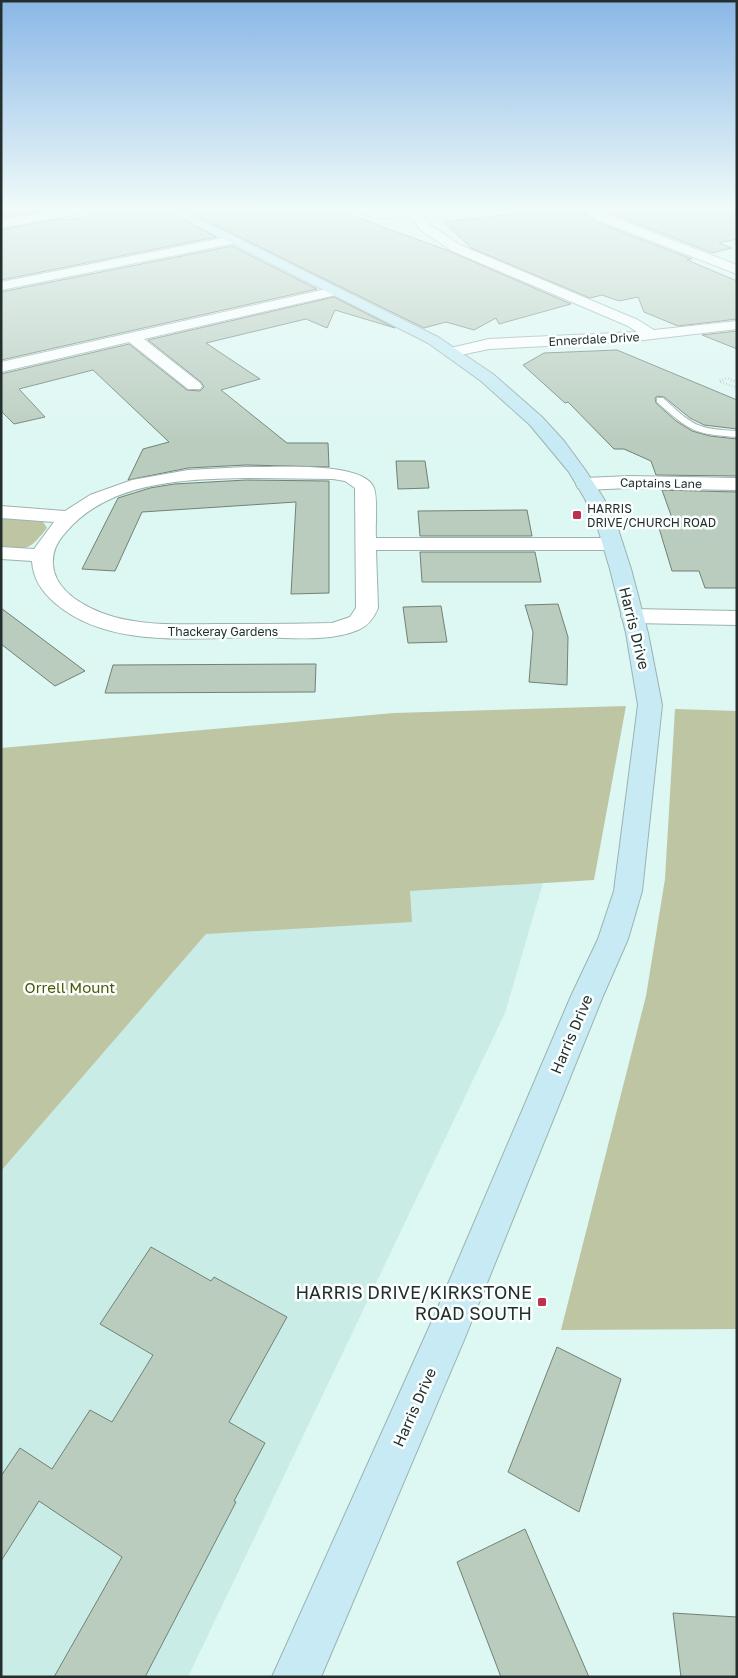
<svg xmlns="http://www.w3.org/2000/svg" width="738" height="1678" font-family="'Golos Text',sans-serif">
  <style>
    .built { fill: #caece7 }
    .green { fill: #bec5a3 }
    .building { fill: #baccbe; stroke: #728275 }
    .lines { fill: none; stroke-linecap: round; stroke-linejoin: round }
    .lane-casing { stroke: #9ab3b0; stroke-width: 2 }
    .street-casing { stroke: #9ab3b0; stroke-width: 2 }
    .secondary-casing { stroke: #9ab3b0; stroke-width: 2 }
    .path { stroke: #93a7a4; stroke-width: 2; stroke-dasharray: 0.5 2.5; stroke-linecap: butt }
    .lane { fill: #fff; fill-rule: evenodd }
    .street { fill: #fff; fill-rule: evenodd }
    .secondary { fill: #c7eaf5; fill-rule: evenodd }
    .poi-dot { fill: #bf2f4f; stroke: #fafffe; stroke-width: 2 }
    .labels { text-anchor: middle; dominant-baseline: central; stroke-width: 5; stroke-linejoin: round; paint-order: stroke }
    .far-street-label { font-size: 12px; fill: #242e2d; stroke: #fafffe }
    .far-poi-label { font-size: 12px; fill: #242e2d; stroke: #fafffe; text-anchor: start }
    .street-label { font-size: 15px; fill: #242e2d; stroke: #fafffe }
    .park-label { font-size: 15px; fill: #4e5807; stroke: #fafffe }
    .near-poi-label { font-size: 18px; fill: #242e2d; stroke: #fafffe; text-anchor: end }
  </style>
  <rect width="100%" height="100%" fill="#ddf7f3"/>
  <polygon class="built" points="543,883 505,1013 188,1677 1,1677 1,1171 206,934 227,902"/>
  <g class="green">
    <path d="M 1,517 L 43,522 L 47,528 C 29,550 30,549 1,548 Z"/>
    <polygon points="626,706 594,880 410,891 412,922 206,934 1,1171 1,748 394,713"/>
    <polygon points="675,709 737,711 737,1329 561,1330 646,996 665,879"/>
  </g>
  <g class="building">
    <polygon points="1,208 51,208 52,209 1,218"/>
    <polygon points="130,208 160,208 216,237 1,280 1,230 62,218 65,220 72,220"/>
    <polygon points="181,208 331,208 449,251 571,304 499,324 496,318 474,330 446,322 424,328"/>
    <polygon points="567,208 577,208 596,222 692,259 687,260 737,281 737,319 678,326 644,312 638,297 619,301 602,295 590,298 471,248 444,222"/>
    <polygon points="598,208 737,208 737,239 719,243 732,248 712,253"/>
    <polygon points="232,246 317,289 1,360 1,292"/>
    <polygon points="334,297 395,328 335,310 327,328 306,319 206,343 260,379 221,390 287,443 328,443 329,467 246,465 188,468 128,480 143,449 169,442 93,370 19,389 45,417 14,424 1,411 1,374 129,344 187,390 200,391 204,387 201,382 148,340"/>
    <polygon points="737,331 737,349 702,335"/>
    <polygon points="617,350 737,400 737,429 704,425 690,418 664,397 657,396 655,398 656,403 676,421 692,431 710,436 737,439 737,476 656,475 651,461 624,449 614,449 568,402 565,403 523,365 544,353"/>
    <polygon points="396,461 425,461 429,488 398,489"/>
    <polygon points="246,480 329,481 329,593 291,594 296,502 142,512 115,571 82,569 118,498 150,488 174,484"/>
    <polygon points="662,490 737,492 737,588 705,588 699,571 672,571 656,518 672,518"/>
    <polygon points="527,510 532,536 420,536 418,511"/>
    <polygon points="420,552 535,552 541,582 422,582"/>
    <polygon points="558,604 568,637 567,685 529,682 533,632 525,605"/>
    <polygon points="441,606 447,642 408,643 403,607"/>
    <polygon points="1,608 85,671 55,686 1,644"/>
    <polygon points="316,664 315,692 105,693 113,665"/>
    <polygon points="151,1247 211,1281 214,1277 287,1317 229,1422 265,1443 234,1501 236,1502 145,1677 54,1677 122,1557 39,1501 1,1561 1,1476 20,1448 52,1469 90,1410 112,1422 153,1355 100,1324"/>
    <polygon points="557,1347 621,1379 579,1512 508,1472"/>
    <polygon points="525,1529 589,1677 501,1677 457,1562"/>
    <polygon points="673,1613 737,1617 737,1677 681,1677"/>
  </g>
  <g class="lines">
    <defs>
      <path id="lane" d="M 657,398 L 663,398 C 693,425 695,429 737,431 L 737,437 C 693,434 690,431 657,402 Z"/>
      <g id="street">
        <polygon points="72,208 98,208 92,211 1,228 1,220"/>
        <polygon points="349,208 369,208 377,210 419,208 422,216 430,225 460,245 638,320 654,330 737,321 737,329 627,342 489,349 451,357 446,355 443,352 446,349 489,339 637,332 628,326 452,251 422,231 410,217 377,218 351,210"/>
        <polygon points="579,208 594,208 605,214 737,265 737,274 597,220"/>
        <polygon points="232,236 236,237 238,240 236,243 1,290 1,282"/>
        <polygon points="335,287 342,291 340,294 144,339 200,383 202,386 200,389 188,389 129,342 1,372 1,362"/>
        <path d="M 246,467 C 272,468 364,460 374,488 C 378,500 375,525 376,538 L 613,538 L 620,540 L 623,544 L 620,548 L 613,550 L 376,550 L 378,608 C 374,618 368,626 358,630 C 327,643 286,637 253,637 C 189,638 107,648 55,603 C 42,592 33,579 32,561 L 1,559 L 1,547 L 34,549 L 54,522 L 1,518 L 1,506 L 65,511 L 90,495 L 132,480 L 188,470 ZM 246,478 L 333,479 L 345,481 L 355,488 L 356,608 L 350,617 L 332,623 C 294,624 256,624 218,624 C 180,624 139,627 102,613 C 82,605 55,590 53,565 C 52,551 57,542 66,532 C 109,481 186,479 246,478 Z"/>
        <polygon points="629,476 737,478 737,490 629,488 585,490 578,488 576,484 578,480 585,478"/>
        <polygon points="632,609 737,611 737,625 632,623 624,621 621,616 624,611"/>
      </g>
      <polygon id="secondary" points="162,208 177,208 438,337 493,374 542,417 564,441 586,471 604,499 618,529 631,569 648,633 662,705 642,891 628,939 603,996 464,1340 321,1677 272,1677 436,1312 571,996 598,939 614,891 638,705 626,633 610,569 598,529 585,499 569,472 530,425 481,381 428,343"/>
    </defs>
    <use href="#lane" class="lane-casing"/>
    <use href="#street" class="street-casing"/>
    <use href="#secondary" class="secondary-casing"/>
    <polyline class="path" points="737,382 727,378 719,381 737,388"/>
    <use href="#lane" class="lane"/>
    <use href="#street" class="street"/>
    <use href="#secondary" class="secondary"/>
  </g>
  <linearGradient id="sky" x2="0" y2="1"><stop stop-color="#8ab7e6"/><stop offset="0.47" stop-color="#f0fbfa"/><stop offset="1" stop-color="#f0fbfa" stop-opacity="0"/></linearGradient>
  <rect width="738" height="443" fill="url(#sky)"/>
  <g class="poi-dot">
    <rect x="572" y="510" width="10" height="10" rx="2.5"/>
    <rect x="537" y="1297" width="10" height="10" rx="2.5"/>
  </g>
  <g class="labels">
    <g class="far-street-label">
      <text transform="translate(594 339) rotate(-3)">Ennerdale Drive</text>
      <text transform="translate(661 483) rotate(1)">Captains Lane</text>
      <text x="223" y="631">Thackeray Gardens</text>
    </g>
    <g class="far-poi-label">
      <text x="587" y="508">HARRIS<tspan x="587" dy="14">DRIVE/CHURCH ROAD</tspan></text>
    </g>
    <g class="street-label">
      <text transform="translate(635 628) rotate(76)">Harris Drive</text>
      <text transform="translate(571 1034) rotate(-67)">Harris Drive</text>
      <text transform="translate(414 1407) rotate(-66)">Harris Drive</text>
    </g>
    <g class="park-label">
      <text x="70" y="987">Orrell Mount</text>
    </g>
    <g class="near-poi-label">
      <text x="532" y="1292">HARRIS DRIVE/KIRKSTONE<tspan x="532" dy="21">ROAD SOUTH</tspan></text>
    </g>
  </g>
  <rect width="738" height="1678" fill="none" stroke="#242e2d" stroke-width="5"/>
</svg>
